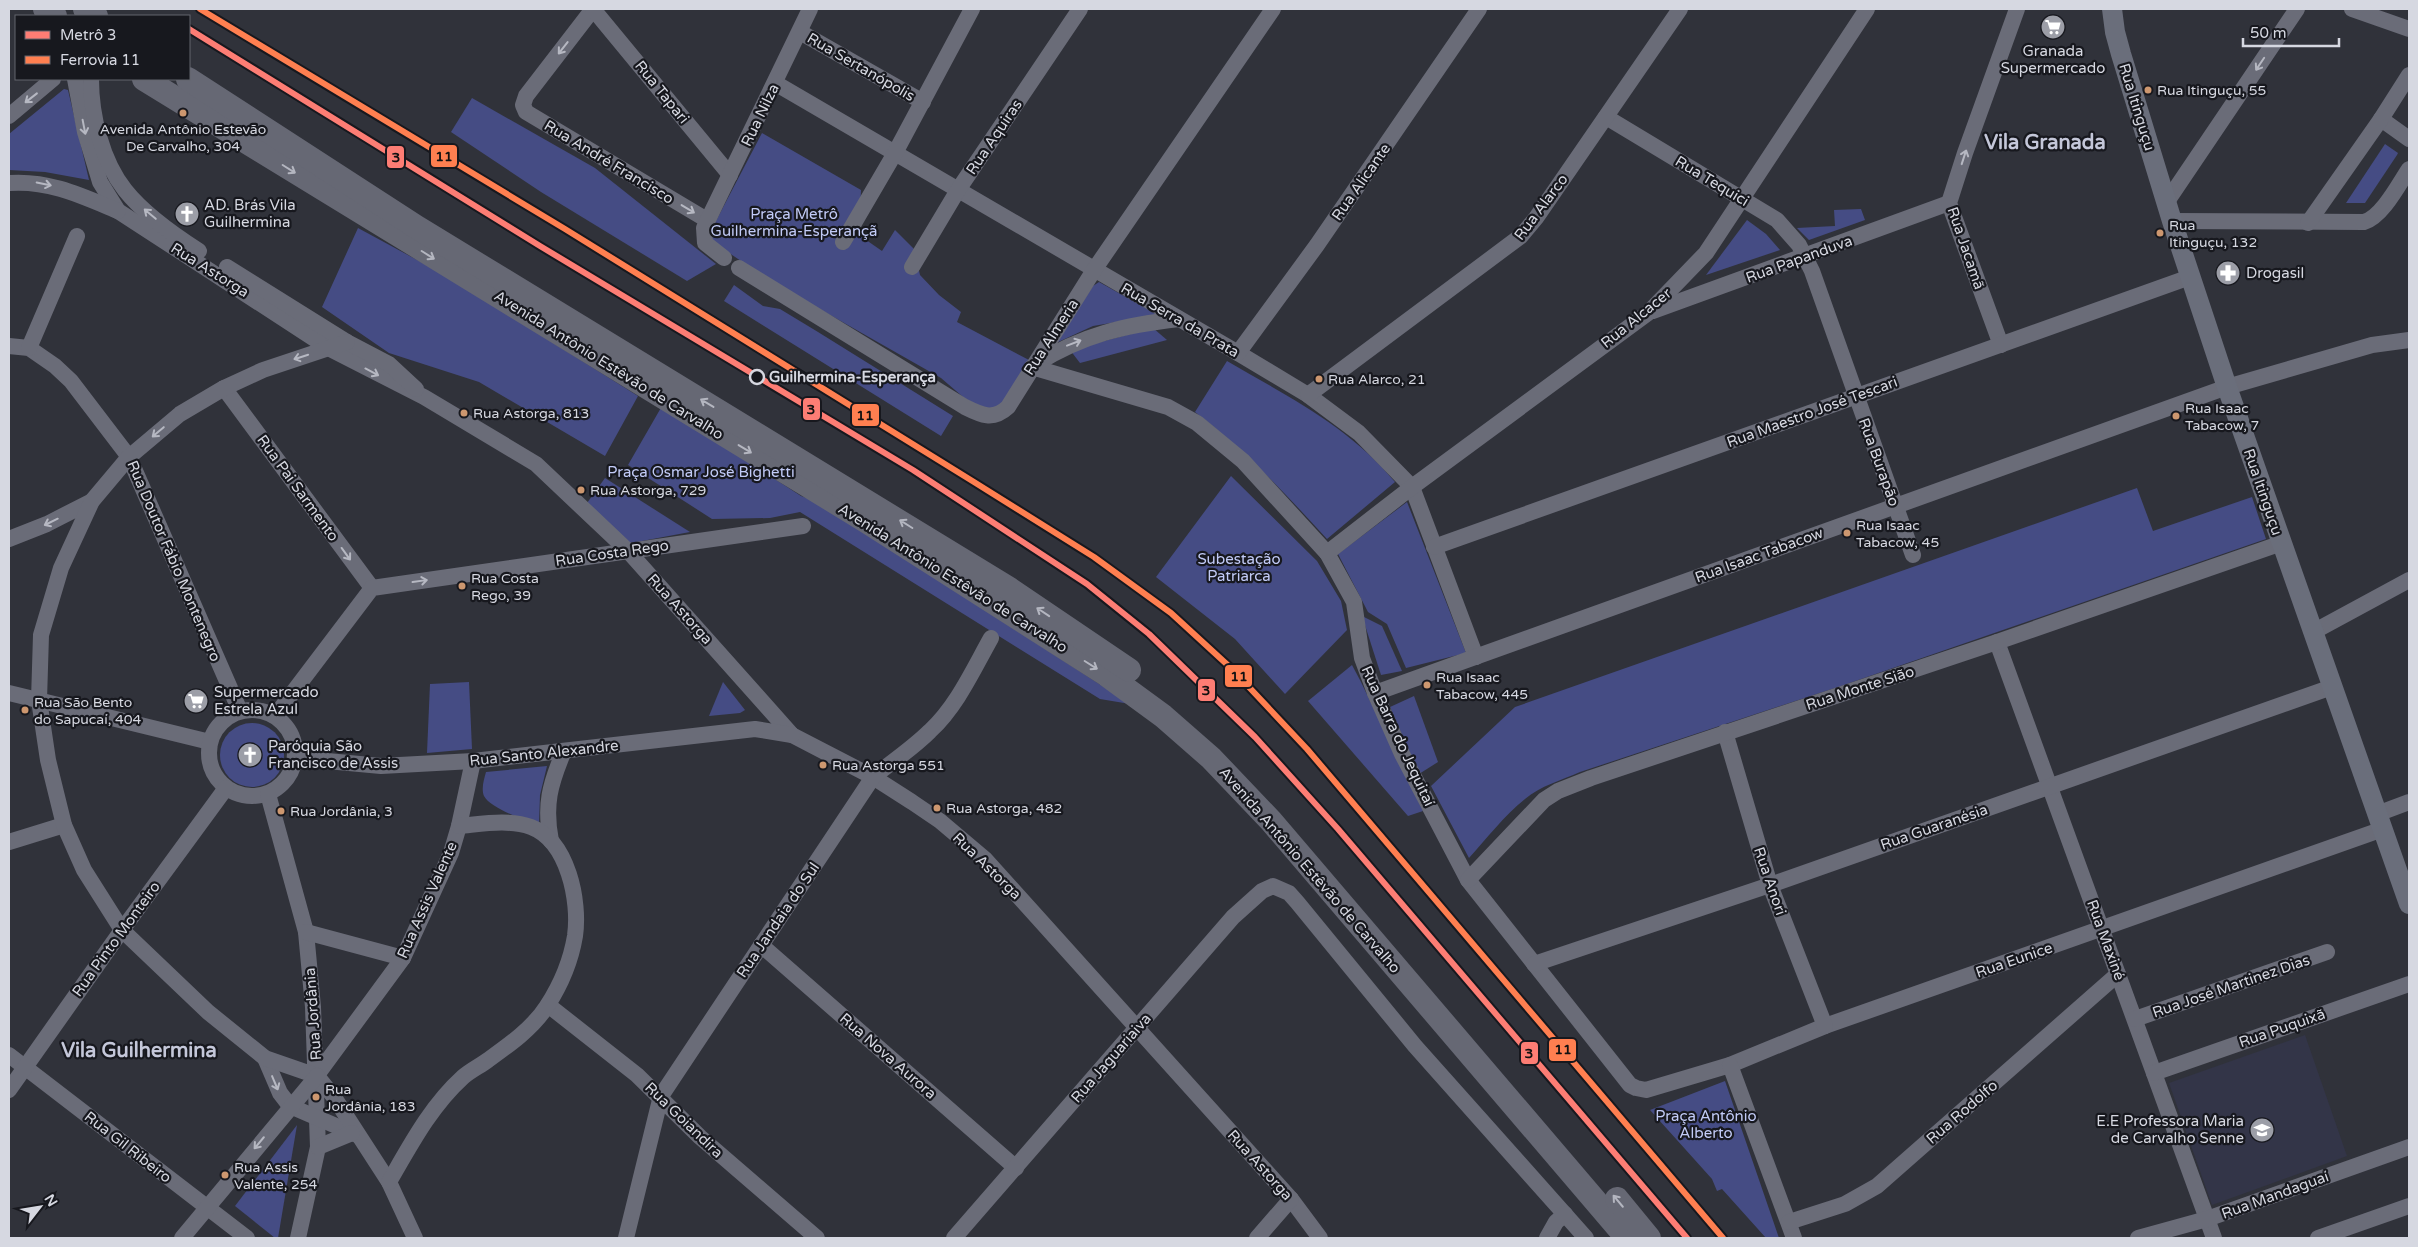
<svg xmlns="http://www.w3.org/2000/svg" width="2418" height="1247" font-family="'Varela Round',sans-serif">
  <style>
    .built { fill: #333548 }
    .green { fill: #454c84 }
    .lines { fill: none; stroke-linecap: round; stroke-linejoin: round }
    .minor { stroke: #6a6c78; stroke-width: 16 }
    .major { stroke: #6a6e7b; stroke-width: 20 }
    .highway { stroke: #666874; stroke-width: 24 }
    .rail-1-casing { stroke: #17181e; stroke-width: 10 }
    .rail-1 { stroke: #ff7f50; stroke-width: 6 }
    .metro-1-casing { stroke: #17181e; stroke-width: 10 }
    .metro-1 { stroke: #fd7d74; stroke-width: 6 }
    .oneway { stroke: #b6b8c2 }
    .oneway2 { stroke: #b4b6c0 }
    .bus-dot { fill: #cd976f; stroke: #17181e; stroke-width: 2 }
    .stop-dot { fill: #17181e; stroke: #d6d8e1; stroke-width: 2.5 }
    .labels { text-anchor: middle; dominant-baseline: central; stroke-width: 4.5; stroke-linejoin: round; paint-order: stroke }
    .bus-label { font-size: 14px; fill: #d6d8e1; stroke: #17181e; text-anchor: start }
    .poi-label { font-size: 15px; fill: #d6d8e1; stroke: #17181e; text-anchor: start }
    .street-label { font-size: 15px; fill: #d6d8e1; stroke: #17181e }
    .park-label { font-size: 15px; fill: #c2cbf7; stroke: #17181e }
    .stop-label { font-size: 15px; font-weight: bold; fill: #d6d8e1; stroke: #17181e; text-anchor: start }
    .district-label { font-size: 20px; font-weight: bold; fill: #c4c7d9; stroke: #17181e }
    .line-badge { stroke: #17181e; stroke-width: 2 }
    .pale-badge-label { font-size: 14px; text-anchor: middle; font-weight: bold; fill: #111 }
  </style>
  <rect width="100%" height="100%" fill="#30323a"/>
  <polygon class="built" points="2305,1035 2347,1156 2212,1205 2169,1083"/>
  <g class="green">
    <polygon points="64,89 68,90 89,180 45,172 9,170 9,134"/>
    <polygon points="472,98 595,168 716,264 687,281 541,192 451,132"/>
    <polygon points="762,133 861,190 859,235 882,251 895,230 914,249 920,275 939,295 961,312 957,322 1029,360 1001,410 977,409 941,378 772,282 707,238"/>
    <polygon points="2385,144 2398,153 2397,155 2365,203 2346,203"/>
    <polygon points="1861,209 1865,220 1809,240 1797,228 1835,226 1834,210"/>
    <polygon points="1747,220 1766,234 1780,250 1706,275"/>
    <polygon points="358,228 443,274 638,396 605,456 479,382 389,353 322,307"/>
    <polygon points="1099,282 1158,315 1093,326 1056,343 1093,286"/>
    <polygon points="734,285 763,306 780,309 818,332 953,416 941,436 724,301"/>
    <polygon points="1153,328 1167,340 1080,363 1070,350"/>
    <path d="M 1227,361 C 1287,396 1350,427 1395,482 L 1327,539 C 1286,494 1244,450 1195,412 Z"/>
    <polygon points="662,406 801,496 820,503 1130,704 1100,699 800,512 770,518 712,519 628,465"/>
    <polygon points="1231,476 1317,561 1341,601 1347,630 1285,694 1235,639 1156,577"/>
    <polygon points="605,478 690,532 626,544 587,503"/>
    <path d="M 2137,488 L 2153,531 L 2252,497 L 2266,539 L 1841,686 L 1580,772 C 1562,780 1540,786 1525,799 C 1504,816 1487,838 1469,858 L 1431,786 L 1515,707 Z"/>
    <polygon points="1407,502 1466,653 1406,668 1387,624 1368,612 1338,554"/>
    <polygon points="1362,616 1382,626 1402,671 1381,675"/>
    <polygon points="1352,665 1361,682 1423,811 1408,816 1308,701"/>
    <polygon points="469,682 472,749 427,753 430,684"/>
    <polygon points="723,682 745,710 740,713 709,716"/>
    <polygon points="1414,696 1438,762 1419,774 1390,707"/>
    <circle cx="252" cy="755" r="32"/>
    <path d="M 547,766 L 540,795 L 539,826 C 527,821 490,808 484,796 C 481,789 484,779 486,772 Z"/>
    <polygon points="1725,1081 1779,1238 1766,1238 1722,1189 1717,1191 1712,1179 1650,1110"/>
    <polygon points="297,1125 278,1238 275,1238 235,1206"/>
  </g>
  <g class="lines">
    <g class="minor">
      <polyline points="593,9 526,96 523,105 526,112 707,220"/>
      <polyline points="593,9 730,175"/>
      <polyline points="2352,9 2409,29"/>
      <polyline points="800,32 923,102"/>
      <polyline points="75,79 85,132 100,182 118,211 330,349 424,397 536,464 628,551 792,735 873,777 912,802 940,821 985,859 1291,1199 1320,1238"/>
      <path d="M 91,79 C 91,116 102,161 125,190 C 144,214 174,235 199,251"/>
      <polyline points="775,83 1238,353 1308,395 1359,433 1412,487 1476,657"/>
      <polyline points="9,116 53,79"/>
      <polyline points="1606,117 1777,220 1799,245 1812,271 1913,555"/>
      <polyline points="2381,119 2409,139"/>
      <path d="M 9,183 C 49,180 82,196 118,211"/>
      <polyline points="2166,203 2297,9"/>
      <path d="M 2172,221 L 2364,222 C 2382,217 2399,184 2409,169"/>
      <polyline points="2308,223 2381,119 2409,75"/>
      <polyline points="843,242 895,153 972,9"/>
      <polyline points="724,258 705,243 704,228 810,9"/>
      <polyline points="227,267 347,342 389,364 416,389"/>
      <polyline points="912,267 958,190 1080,9"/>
      <path d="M 739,268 L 965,407 C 981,415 993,421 1008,407 L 1094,270 L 1273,9"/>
      <polyline points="1653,311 1949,203"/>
      <polyline points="2001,345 1949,203 1965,153 2017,9"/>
      <polyline points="9,346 29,348 55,366 71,381 129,457 240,711"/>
      <polyline points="29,348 77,236"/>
      <polyline points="1238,353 1317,245 1479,9"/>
      <path d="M 1036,364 C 1082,335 1125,325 1179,319"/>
      <polyline points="1032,367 1168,407 1197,423 1243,461 1327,553 1354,602 1362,658 1375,693 1402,754 1468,880 1630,1085 1636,1088 1646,1090 1730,1065 1825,1026 2383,829"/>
      <polyline points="224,388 372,588"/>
      <polyline points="1308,395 1521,236 1536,218 1680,9"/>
      <polyline points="9,539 47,524 92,501"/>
      <polyline points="1434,547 2190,277"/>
      <polyline points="1327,553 1412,487 1648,313 1706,253 1867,9"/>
      <polyline points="2313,632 2409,580"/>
      <polyline points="1997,642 2214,1238"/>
      <polyline points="9,693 210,742"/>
      <polyline points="1375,693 2227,387 2372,345 2409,340"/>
      <circle cx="252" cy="753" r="43"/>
      <polyline points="275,716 372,588 803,526"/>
      <polyline points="1725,732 1770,885 1825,1026"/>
      <polyline points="295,758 381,766 473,761 755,729 792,735"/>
      <polyline points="268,794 306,932 313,1007 318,1147 298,1238"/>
      <polyline points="2377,814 2409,802"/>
      <path d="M 551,841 C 544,805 550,784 564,751"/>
      <polyline points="9,842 64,825"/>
      <polyline points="1468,880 1544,800 1558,791 1591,778 1997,642 2282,543"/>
      <polyline points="306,932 403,958"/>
      <polyline points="761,945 1016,1168"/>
      <polyline points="1534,964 1770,885 2332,687"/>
      <polyline points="548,1005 637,1075 700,1137 817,1238"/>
      <polyline points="2135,1019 2327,952"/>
      <polyline points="9,1055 247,1238"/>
      <polyline points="265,1058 280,1093 290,1106 357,1135"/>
      <polyline points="1730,1065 1794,1238"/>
      <polyline points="2154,1073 2409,984"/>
      <polyline points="317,1075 403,958 451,853 459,826 473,761"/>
      <polyline points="317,1076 265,1058 208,1012 122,930 84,870 64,825 48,760 39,700 41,635 61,568 92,501 129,457 180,414 224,388 263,370 347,342"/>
      <polyline points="317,1076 334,1097 389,1182 415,1238"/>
      <polyline points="9,1090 122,930 226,788"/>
      <polyline points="318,1147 352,1133"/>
      <path d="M 389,1182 C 411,1144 431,1106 463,1077 C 471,1070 480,1066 488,1060 C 509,1045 533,1028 547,1006 C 560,986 571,960 575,936 C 580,901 568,841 531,827 C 509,819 482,824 459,826"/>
      <polyline points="1789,1222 1845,1204 1877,1186 2118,974"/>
      <polyline points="182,1238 317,1076"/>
      <path d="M 626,1238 L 661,1096 L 873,777 C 892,762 913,748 930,731 C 957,706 973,670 991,638"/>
      <polyline points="954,1238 1233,917 1262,891 1273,886 1289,893 1297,902 1415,1046 1586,1238"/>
      <polyline points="1257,1238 1291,1199"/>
      <polyline points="1547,1238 1556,1222 1565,1214"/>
      <polyline points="2138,1238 2207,1219 2409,1147"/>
      <polyline points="2318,1238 2409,1206"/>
    </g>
    <polyline class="major" points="2112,9 2115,32 2121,54 2172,221 2227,387 2409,904"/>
    <g class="highway">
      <polyline points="45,9 55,16"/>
      <polyline points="85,9 96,16"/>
      <polyline points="144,79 866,521 1107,675 1163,716 1211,758 1271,821 1627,1238"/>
      <polyline points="188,79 418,228 1008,588 1129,670"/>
      <polyline points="1617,1199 1649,1238"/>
    </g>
    <defs>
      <polyline id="rail-1" points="200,9 565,229 974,482 1094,557 1171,613 1232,669 1307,749 1723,1238"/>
    </defs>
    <use href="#rail-1" class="rail-1-casing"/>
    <use href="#rail-1" class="rail-1"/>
    <defs>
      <polyline id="metro-1" points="189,29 540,246 913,470 1087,584 1149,634 1255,737 1338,829 1687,1238"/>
    </defs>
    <use href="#metro-1" class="metro-1-casing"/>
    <use href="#metro-1" class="metro-1"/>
  </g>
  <defs><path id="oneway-shaft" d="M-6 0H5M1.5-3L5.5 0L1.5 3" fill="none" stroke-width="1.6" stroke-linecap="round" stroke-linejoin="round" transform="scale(1.25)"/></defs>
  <g class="oneway">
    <use href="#oneway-shaft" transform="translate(563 48) rotate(128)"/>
    <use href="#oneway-shaft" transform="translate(2260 64) rotate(124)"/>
    <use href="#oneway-shaft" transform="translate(31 98) rotate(142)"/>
    <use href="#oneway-shaft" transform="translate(84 127) rotate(79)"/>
    <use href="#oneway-shaft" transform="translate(1964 157) rotate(-72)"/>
    <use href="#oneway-shaft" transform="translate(44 184) rotate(12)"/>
    <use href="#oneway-shaft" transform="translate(688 209) rotate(31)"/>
    <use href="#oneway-shaft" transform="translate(150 214) rotate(-140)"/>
    <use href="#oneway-shaft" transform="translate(1074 343) rotate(-21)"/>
    <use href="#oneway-shaft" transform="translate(301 357) rotate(162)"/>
    <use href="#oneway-shaft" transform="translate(372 372) rotate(28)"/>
    <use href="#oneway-shaft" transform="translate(158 432) rotate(140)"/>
    <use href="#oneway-shaft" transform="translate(51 522) rotate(154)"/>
    <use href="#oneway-shaft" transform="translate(346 554) rotate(54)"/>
    <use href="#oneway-shaft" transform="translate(420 581) rotate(-8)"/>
    <use href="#oneway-shaft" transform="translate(275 1083) rotate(67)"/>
    <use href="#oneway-shaft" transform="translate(259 1143) rotate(130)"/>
  </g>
  <g class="oneway2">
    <use href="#oneway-shaft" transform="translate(289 169) rotate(32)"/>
    <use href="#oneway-shaft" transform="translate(428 255) rotate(32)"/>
    <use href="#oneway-shaft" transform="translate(707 403) rotate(-149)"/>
    <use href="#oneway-shaft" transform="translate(745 449) rotate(31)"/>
    <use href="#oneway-shaft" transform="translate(906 524) rotate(-148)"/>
    <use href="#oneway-shaft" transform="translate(1043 612) rotate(-146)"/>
    <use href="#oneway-shaft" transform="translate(1091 665) rotate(32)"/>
    <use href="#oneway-shaft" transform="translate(1618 1201) rotate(-130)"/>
  </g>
  <defs>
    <symbol id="supermarket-disc" viewBox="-11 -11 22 22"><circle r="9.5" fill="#9c9ea7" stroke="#17181e"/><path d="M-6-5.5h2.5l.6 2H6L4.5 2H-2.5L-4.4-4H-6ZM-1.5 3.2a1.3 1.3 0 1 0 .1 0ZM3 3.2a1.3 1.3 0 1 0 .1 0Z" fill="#fff"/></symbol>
    <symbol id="church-disc" viewBox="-11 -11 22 22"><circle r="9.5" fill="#9c9ea7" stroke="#17181e"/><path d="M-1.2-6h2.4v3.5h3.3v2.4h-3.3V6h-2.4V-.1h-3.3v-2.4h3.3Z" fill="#fff"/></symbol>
    <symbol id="pharmacy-disc" viewBox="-11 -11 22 22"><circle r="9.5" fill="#9c9ea7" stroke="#17181e"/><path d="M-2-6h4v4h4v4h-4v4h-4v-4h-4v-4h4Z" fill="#fff"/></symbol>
    <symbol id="school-disc" viewBox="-11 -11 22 22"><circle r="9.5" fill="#9c9ea7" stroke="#17181e"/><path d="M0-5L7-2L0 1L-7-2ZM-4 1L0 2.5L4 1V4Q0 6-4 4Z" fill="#fff"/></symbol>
  </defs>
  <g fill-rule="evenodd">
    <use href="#supermarket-disc" x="2039" y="13" width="28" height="28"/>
    <use href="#church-disc" x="173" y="200" width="28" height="28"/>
    <use href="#pharmacy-disc" x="2214" y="259" width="28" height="28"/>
    <use href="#supermarket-disc" x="182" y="687" width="28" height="28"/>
    <use href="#church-disc" x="236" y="741" width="28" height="28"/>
    <use href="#school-disc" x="2248" y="1116" width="28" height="28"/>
  </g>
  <g class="bus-dot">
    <circle cx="2148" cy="90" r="4.5"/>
    <circle cx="183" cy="113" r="4.5"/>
    <circle cx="2160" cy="233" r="4.5"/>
    <circle cx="1319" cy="379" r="4.5"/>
    <circle cx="464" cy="413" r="4.5"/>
    <circle cx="2176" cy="416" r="4.5"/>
    <circle cx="581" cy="490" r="4.5"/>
    <circle cx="1847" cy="533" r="4.5"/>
    <circle cx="462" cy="586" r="4.5"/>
    <circle cx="1427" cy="685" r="4.5"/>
    <circle cx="25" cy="710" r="4.5"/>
    <circle cx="823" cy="765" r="4.5"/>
    <circle cx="937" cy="808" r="4.5"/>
    <circle cx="281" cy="811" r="4.5"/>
    <circle cx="316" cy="1097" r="4.5"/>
    <circle cx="225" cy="1175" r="4.5"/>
  </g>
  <circle class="stop-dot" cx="757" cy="377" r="7"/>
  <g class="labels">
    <g class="bus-label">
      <text x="2157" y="90">Rua Itinguçu, 55</text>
      <text x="183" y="129" text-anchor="middle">Avenida Antônio Estevão<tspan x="183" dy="17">De Carvalho, 304</tspan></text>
      <text x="2169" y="225">Rua<tspan x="2169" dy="17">Itinguçu, 132</tspan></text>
      <text x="1328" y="379">Rua Alarco, 21</text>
      <text x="2185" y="408">Rua Isaac<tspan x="2185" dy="17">Tabacow, 7</tspan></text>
      <text x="473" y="413">Rua Astorga, 813</text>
      <text x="590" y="490">Rua Astorga, 729</text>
      <text x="1856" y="525">Rua Isaac<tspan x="1856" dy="17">Tabacow, 45</tspan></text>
      <text x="471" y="578">Rua Costa<tspan x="471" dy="17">Rego, 39</tspan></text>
      <text x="1436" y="677">Rua Isaac<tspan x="1436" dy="17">Tabacow, 445</tspan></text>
      <text x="34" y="702">Rua São Bento<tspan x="34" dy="17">do Sapucaí, 404</tspan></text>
      <text x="832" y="765">Rua Astorga 551</text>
      <text x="946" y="808">Rua Astorga, 482</text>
      <text x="290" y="811">Rua Jordânia, 3</text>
      <text x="325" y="1089">Rua<tspan x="325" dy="17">Jordânia, 183</tspan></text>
      <text x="234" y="1167">Rua Assis<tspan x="234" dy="17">Valente, 254</tspan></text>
    </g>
    <g class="poi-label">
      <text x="2053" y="51" text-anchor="middle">Granada<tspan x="2053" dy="17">Supermercado</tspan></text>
      <text x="204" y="205">AD. Brás Vila<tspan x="204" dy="17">Guilhermina</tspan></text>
      <text x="2246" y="273">Drogasil</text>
      <text x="214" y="692">Supermercado<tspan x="214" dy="17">Estrela Azul</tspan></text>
      <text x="268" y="746">Paróquia São<tspan x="268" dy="17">Francisco de Assis</tspan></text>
      <text x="2244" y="1121" text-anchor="end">E.E Professora Maria<tspan x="2244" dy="17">de Carvalho Senne</tspan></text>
    </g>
    <g class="street-label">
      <text transform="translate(861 67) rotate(30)">Rua Sertanópolis</text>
      <text transform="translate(662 92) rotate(51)">Rua Tapari</text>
      <text transform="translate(2137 107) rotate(73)">Rua Itinguçu</text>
      <text transform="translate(760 115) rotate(-64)">Rua Nilza</text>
      <text transform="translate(994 137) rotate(-56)">Rua Aquiras</text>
      <text transform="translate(609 162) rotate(31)">Rua André Francisco</text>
      <text transform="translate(1712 181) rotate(31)">Rua Tequici</text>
      <text transform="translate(1361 182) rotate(-55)">Rua Alicante</text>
      <text transform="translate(1541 207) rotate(-53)">Rua Alarco</text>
      <text transform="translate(1966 248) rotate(71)">Rua Jacamã</text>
      <text transform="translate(1799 259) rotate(-20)">Rua Papanduva</text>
      <text transform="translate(210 270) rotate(32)">Rua Astorga</text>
      <text transform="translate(1636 318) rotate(-39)">Rua Alcacer</text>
      <text transform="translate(1180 320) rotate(30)">Rua Serra da Prata</text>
      <text transform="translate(1051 337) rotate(-57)">Rua Almeria</text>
      <text transform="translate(609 365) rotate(32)">Avenida Antônio Estêvão de Carvalho</text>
      <text transform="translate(1812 412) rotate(-20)">Rua Maestro José Tescari</text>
      <text transform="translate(1879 462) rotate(70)">Rua Burapão</text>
      <text transform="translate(298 488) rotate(54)">Rua Pai Sarmento</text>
      <text transform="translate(2263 492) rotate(71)">Rua Itinguçu</text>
      <text transform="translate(612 553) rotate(-8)">Rua Costa Rego</text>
      <text transform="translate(1759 555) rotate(-20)">Rua Isaac Tabacow</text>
      <text transform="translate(174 561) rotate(67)">Rua Doutor Fábio Montenegro</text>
      <text transform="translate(953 578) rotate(32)">Avenida Antônio Estêvão de Carvalho</text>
      <text transform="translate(680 609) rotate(48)">Rua Astorga</text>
      <text transform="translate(1860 688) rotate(-18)">Rua Monte Sião</text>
      <text transform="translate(1398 736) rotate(65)">Rua Barra do Jequitaí</text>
      <text transform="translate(544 753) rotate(-6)">Rua Santo Alexandre</text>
      <text transform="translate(1934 827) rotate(-19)">Rua Guaranésia</text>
      <text transform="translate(987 866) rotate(44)">Rua Astorga</text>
      <text transform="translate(1310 870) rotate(49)">Avenida Antônio Estêvão de Carvalho</text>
      <text transform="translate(1770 881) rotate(71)">Rua Anori</text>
      <text transform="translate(427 900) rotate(-66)">Rua Assis Valente</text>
      <text transform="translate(778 920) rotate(-56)">Rua Jandaia do Sul</text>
      <text transform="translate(116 939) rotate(-54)">Rua Pinto Monteiro</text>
      <text transform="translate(2106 940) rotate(70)">Rua Maxiné</text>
      <text transform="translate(2014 960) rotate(-19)">Rua Eunice</text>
      <text transform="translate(2231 986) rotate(-19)">Rua José Martinez Dias</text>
      <text transform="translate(313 1014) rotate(-94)">Rua Jordânia</text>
      <text transform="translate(2282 1028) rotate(-19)">Rua Puquixã</text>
      <text transform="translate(888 1056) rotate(41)">Rua Nova Aurora</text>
      <text transform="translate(1111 1058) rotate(-49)">Rua Jaguariaiva</text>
      <text transform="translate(1962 1112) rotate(-41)">Rua Rodolfo</text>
      <text transform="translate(684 1120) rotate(44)">Rua Goiandira</text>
      <text transform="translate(128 1147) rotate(38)">Rua Gil Ribeiro</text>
      <text transform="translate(1260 1165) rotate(48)">Rua Astorga</text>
      <text transform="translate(2275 1195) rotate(-20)">Rua Mandaguaí</text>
    </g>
    <g class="park-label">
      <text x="794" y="214">Praça Metrô<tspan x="794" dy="17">Guilhermina-Esperançã</tspan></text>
      <text x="701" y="472">Praça Osmar José Bighetti</text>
      <text x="1239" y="559">Subestação<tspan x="1239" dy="17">Patriarca</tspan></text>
      <text x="1706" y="1116">Praça Antônio<tspan x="1706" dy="17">Alberto</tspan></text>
    </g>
    <g class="stop-label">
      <text x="769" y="377">Guilhermina-Esperança</text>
    </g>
    <g class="district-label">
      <text x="2045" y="143">Vila Granada</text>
      <text x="139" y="1051">Vila Guilhermina</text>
    </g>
  </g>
  <g class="line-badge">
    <rect x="430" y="144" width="28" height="24" rx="5" fill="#ff7f50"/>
    <rect x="386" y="145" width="19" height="24" rx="5" fill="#fd7d74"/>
    <rect x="802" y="397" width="19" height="24" rx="5" fill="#fd7d74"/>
    <rect x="851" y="403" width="29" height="24" rx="5" fill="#ff7f50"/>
    <rect x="1224" y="664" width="29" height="24" rx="5" fill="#ff7f50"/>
    <rect x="1197" y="678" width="19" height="24" rx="5" fill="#fd7d74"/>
    <rect x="1548" y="1038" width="29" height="24" rx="5" fill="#ff7f50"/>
    <rect x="1520" y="1041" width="19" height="24" rx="5" fill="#fd7d74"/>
  </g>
  <g class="pale-badge-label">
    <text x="444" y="161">11</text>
    <text x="396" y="162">3</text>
    <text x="811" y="414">3</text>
    <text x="865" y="420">11</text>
    <text x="1239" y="681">11</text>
    <text x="1206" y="695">3</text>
    <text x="1563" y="1054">11</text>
    <text x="1529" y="1058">3</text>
  </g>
  <rect width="2418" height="1247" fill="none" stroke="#d6d8e1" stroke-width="20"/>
  <rect x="15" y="15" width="175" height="65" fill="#17181e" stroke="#63656c"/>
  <rect x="25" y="31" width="25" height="8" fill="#fd7d74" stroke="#63656c"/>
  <text x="60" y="40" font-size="15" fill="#d6d8e1">Metrô 3</text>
  <rect x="25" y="56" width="25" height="8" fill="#ff7f50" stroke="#63656c"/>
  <text x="60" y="65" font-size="15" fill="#d6d8e1">Ferrovia 11</text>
  <g transform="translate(40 1207) rotate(59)" stroke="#17181e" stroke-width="4" paint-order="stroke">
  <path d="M0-4L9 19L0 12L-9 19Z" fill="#d6d8e1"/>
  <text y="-8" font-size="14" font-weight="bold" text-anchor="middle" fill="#d6d8e1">N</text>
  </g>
  <path d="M2243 38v8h96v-8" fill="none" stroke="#d6d8e1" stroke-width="2.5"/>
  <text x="2250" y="38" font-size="15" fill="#d6d8e1" stroke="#17181e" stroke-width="4" paint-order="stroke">50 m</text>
</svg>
